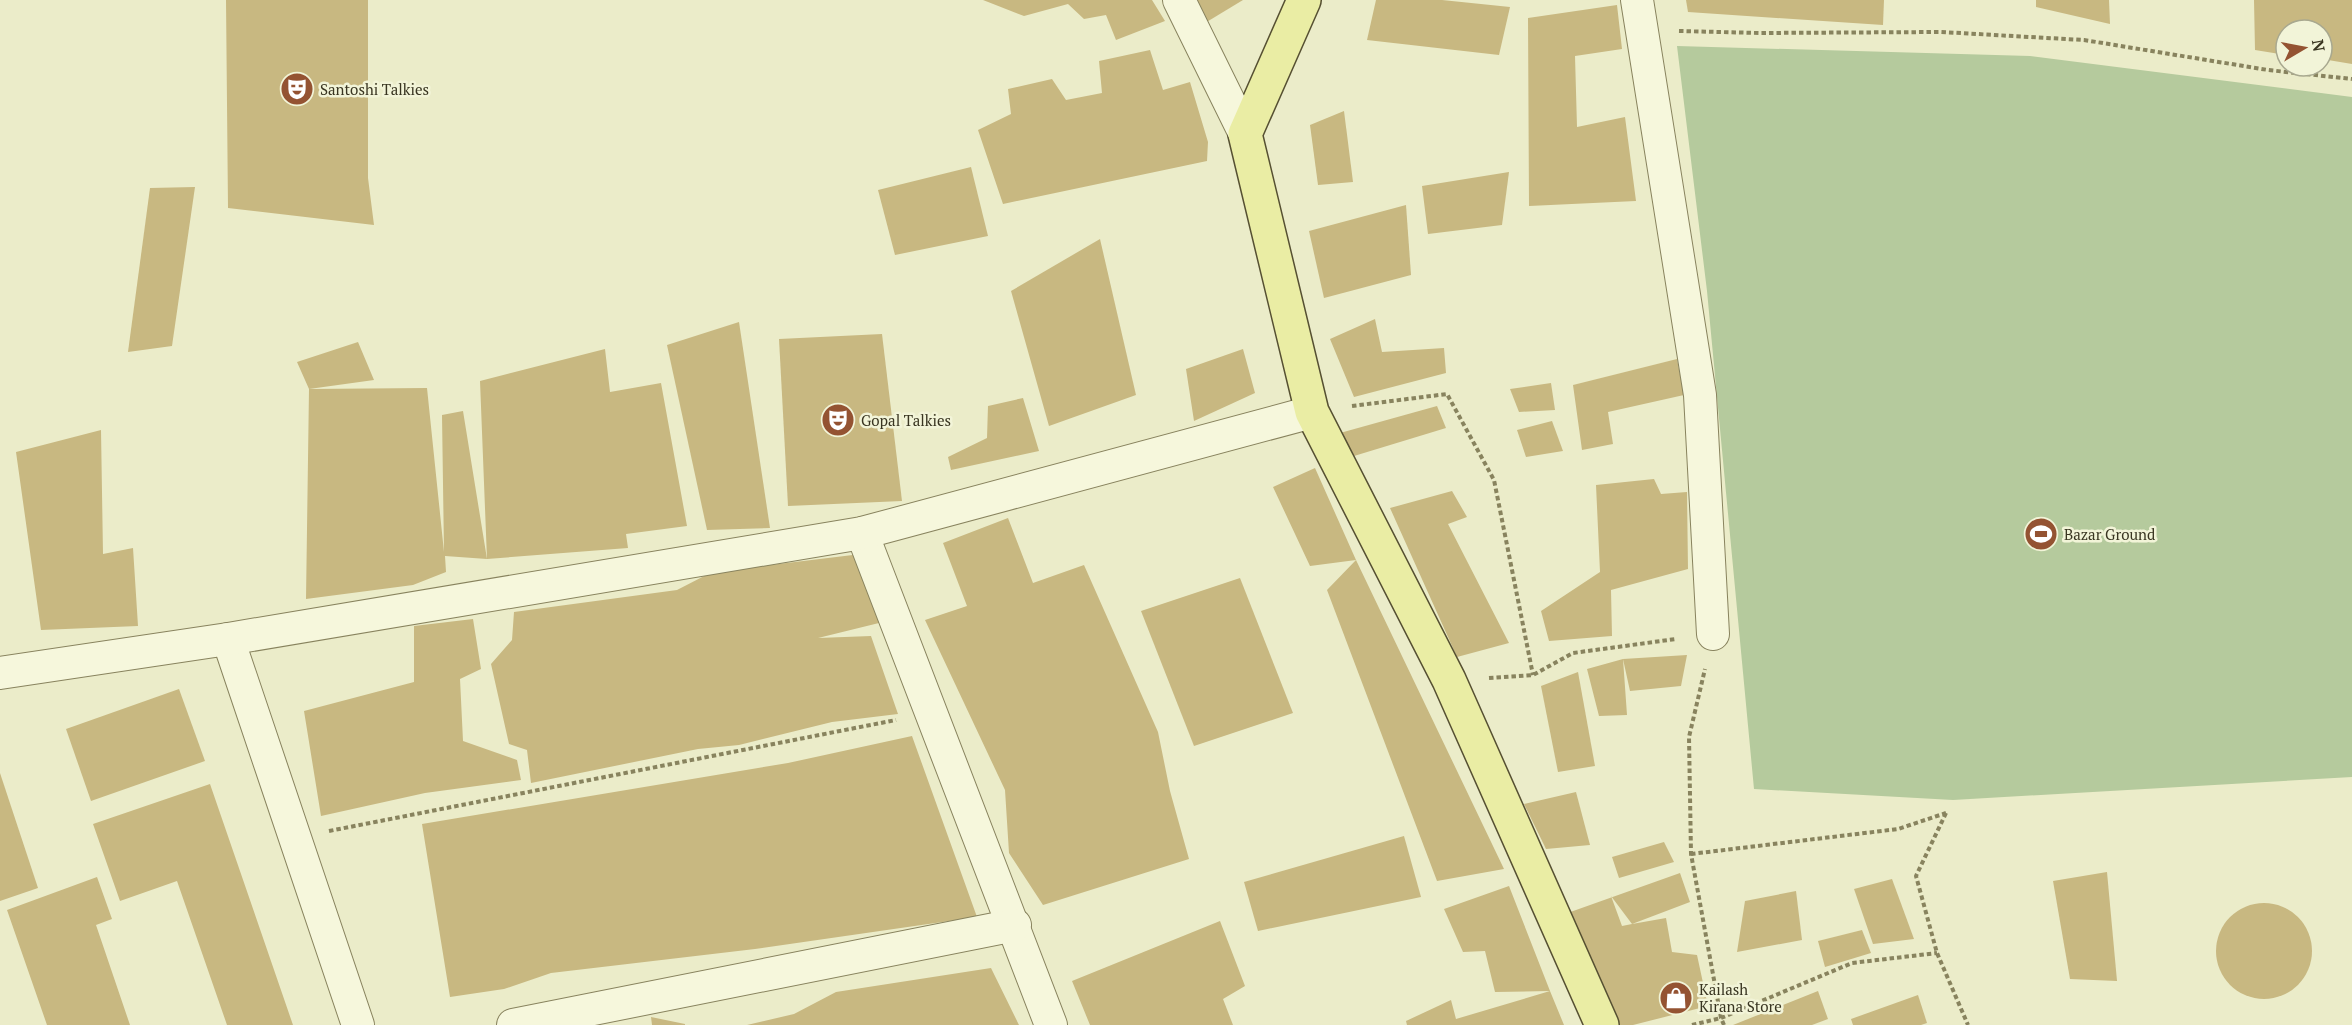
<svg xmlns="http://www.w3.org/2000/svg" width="2352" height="1025" font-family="'PT Serif',serif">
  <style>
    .green { fill: #b5ca9d }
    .building { fill: #c8b881; fill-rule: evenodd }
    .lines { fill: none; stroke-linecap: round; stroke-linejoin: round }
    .street-casing { stroke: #88835e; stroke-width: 34 }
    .primary-casing { stroke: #565032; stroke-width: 36 }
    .path { stroke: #88835e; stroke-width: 4; stroke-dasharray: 4.5 3; stroke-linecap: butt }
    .street { stroke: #f6f7dc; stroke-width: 32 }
    .primary { stroke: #eaeda4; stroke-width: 33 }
    .labels { text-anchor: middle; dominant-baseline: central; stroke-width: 5; stroke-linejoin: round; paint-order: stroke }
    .poi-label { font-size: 15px; fill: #393521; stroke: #f2f4d8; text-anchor: start }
  </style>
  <rect width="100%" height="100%" fill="#ebecc9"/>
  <polygon class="green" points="1677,46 2030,56 2352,97 2352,777 1953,800 1754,789 1707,291"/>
  <g class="building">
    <polygon points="226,0 368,0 368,178 374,225 228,208"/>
    <polygon points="983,0 1152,0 1165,21 1116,40 1106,15 1084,19 1068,4 1024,16"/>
    <polygon points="1194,0 1243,0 1205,23"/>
    <polygon points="1376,0 1442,0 1510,7 1499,55 1367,40"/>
    <polygon points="1686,0 1884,0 1883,25 1688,12"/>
    <polygon points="2036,0 2109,0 2110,24 2036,7"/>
    <polygon points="2254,0 2352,0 2352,64 2322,59 2322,30 2286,30 2286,55 2255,50"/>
    <polygon points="1617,5 1622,49 1575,56 1577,127 1625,117 1636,201 1529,206 1528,18"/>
    <polygon points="1150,50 1163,90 1190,82 1208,142 1207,161 1003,204 978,130 1011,114 1008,89 1052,79 1066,100 1102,93 1099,61"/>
    <polygon points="1344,111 1353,182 1318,185 1310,125"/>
    <polygon points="971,167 988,236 895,255 878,190"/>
    <polygon points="1509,172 1502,225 1428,234 1422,186"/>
    <polygon points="195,187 172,346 128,352 150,188"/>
    <polygon points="1406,205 1411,275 1324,298 1309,231"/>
    <polygon points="1100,239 1136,395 1049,426 1011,291"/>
    <polygon points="1375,319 1382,352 1444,348 1446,373 1354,397 1330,339"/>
    <polygon points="739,322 770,528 707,530 667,345"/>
    <polygon points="882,334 902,501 788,506 779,339"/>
    <polygon points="358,342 374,380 309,389 427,388 444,552 442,415 463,411 487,559 445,556 446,572 413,585 306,599 309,389 297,362"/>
    <polygon points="605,349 610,392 661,383 687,526 626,534 628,548 487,559 480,381"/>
    <polygon points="1243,349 1255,393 1194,421 1186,369"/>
    <polygon points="1677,359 1684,395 1608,412 1613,444 1582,450 1573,385"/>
    <polygon points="1551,383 1555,410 1519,412 1510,389"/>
    <polygon points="1023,398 1039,451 951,470 948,457 987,438 988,406"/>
    <polygon points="1437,406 1446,428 1354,456 1340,433"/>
    <polygon points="1552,421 1563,451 1526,457 1517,430"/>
    <polygon points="101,430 103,554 133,548 138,626 41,630 16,452"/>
    <polygon points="1315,468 1356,560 1504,869 1437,881 1327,590 1356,560 1310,566 1273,487"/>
    <polygon points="1654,479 1661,494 1687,492 1688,569 1611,590 1612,636 1549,641 1541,611 1600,572 1596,485"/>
    <polygon points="1452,491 1467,517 1448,524 1509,643 1457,657 1390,508"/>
    <polygon points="1008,518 1033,583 1084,565 1158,732 1170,791 1189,859 1043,905 1009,853 1005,790 925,620 967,606 943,543"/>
    <polygon points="861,554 879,623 818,638 871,636 898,714 832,722 739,745 698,749 531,783 527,750 509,744 491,664 512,640 514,612 677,590 712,572"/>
    <polygon points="1240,578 1293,713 1194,746 1141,611"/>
    <polygon points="473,619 481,669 460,679 463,741 517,760 521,780 425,793 321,816 304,711 414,682 414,626"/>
    <polygon points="1687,655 1681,686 1630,691 1623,659 1627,715 1599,716 1587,669 1623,659"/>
    <polygon points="1578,672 1595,766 1558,772 1541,686"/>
    <polygon points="179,689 205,761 91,801 66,729"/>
    <polygon points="912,736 977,917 755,949 551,973 504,989 450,997 422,824 788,763"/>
    <polygon points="0,773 38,888 0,901"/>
    <polygon points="210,784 293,1025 227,1025 177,881 120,901 93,824"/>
    <polygon points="1576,792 1590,845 1546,849 1524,804"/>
    <polygon points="1404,836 1421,897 1258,931 1244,882"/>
    <polygon points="1664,842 1674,862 1619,878 1612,857"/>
    <polygon points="2107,872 2117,981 2070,979 2053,881"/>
    <path d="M 1680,873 L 1690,902 L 1632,924 L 1666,918 L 1672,952 L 1697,955 L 1708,1006 L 1633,1025 L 1619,1025 L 1562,915 ZM 1611,896 L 1632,924 L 1622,926 Z"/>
    <polygon points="97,877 112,919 96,925 130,1025 47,1025 7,910"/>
    <polygon points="1892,879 1914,939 1873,944 1854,889"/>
    <polygon points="1509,886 1550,991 1495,992 1485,951 1463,952 1444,909"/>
    <polygon points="1796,891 1802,940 1737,952 1745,901"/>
    <circle cx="2264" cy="951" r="48"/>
    <polygon points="1220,921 1245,986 1223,999 1233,1025 1090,1025 1072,981"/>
    <polygon points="1862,930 1871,953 1825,967 1818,941"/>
    <polygon points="991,968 1019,1025 747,1025 794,1014 836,992"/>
    <polygon points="1550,991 1564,1025 1407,1025 1406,1021 1451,1000 1456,1019"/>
    <polygon points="1818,991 1828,1019 1812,1025 1733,1025"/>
    <polygon points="1918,995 1927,1023 1921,1025 1853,1025 1851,1019"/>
    <polygon points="651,1017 685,1024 685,1025 652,1025"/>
  </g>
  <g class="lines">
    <defs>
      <g id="street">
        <polyline points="1179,0 1245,134"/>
        <polyline points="1637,0 1700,395 1713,634"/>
        <polyline points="862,533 1051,1025"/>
        <polyline points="228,639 358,1025"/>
        <polyline points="0,673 228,639 862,533 1312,412"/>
        <polyline points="513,1025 1015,925"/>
      </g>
      <polyline id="primary" points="1304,0 1245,134 1312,412 1449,680 1602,1025"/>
    </defs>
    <use href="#street" class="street-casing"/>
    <use href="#primary" class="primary-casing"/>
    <g class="path">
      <polyline points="1679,31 1759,33 1941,32 2084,40 2268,70 2352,79"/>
      <polyline points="1352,406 1447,394 1494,480 1533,675"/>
      <polyline points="1489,678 1533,675 1573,653 1676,639"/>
      <polyline points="1946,813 1916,876 1937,953 1968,1025"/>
      <polyline points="329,831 896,720"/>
      <polyline points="1691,854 1898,829 1946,813"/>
      <polyline points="1692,1025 1721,1018 1691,854 1689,737 1705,669"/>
      <polyline points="1724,1025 1721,1018 1852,963 1937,953"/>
    </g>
    <use href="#street" class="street"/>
    <use href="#primary" class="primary"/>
  </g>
  <defs>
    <symbol id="theatre-disc" viewBox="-11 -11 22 22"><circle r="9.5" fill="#945332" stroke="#f2f4d8"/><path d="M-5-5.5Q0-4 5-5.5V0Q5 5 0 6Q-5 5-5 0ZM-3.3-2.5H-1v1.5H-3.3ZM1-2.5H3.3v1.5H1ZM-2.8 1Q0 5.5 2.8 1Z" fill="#fff"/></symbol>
    <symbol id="stadium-disc" viewBox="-11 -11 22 22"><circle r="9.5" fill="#945332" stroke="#f2f4d8"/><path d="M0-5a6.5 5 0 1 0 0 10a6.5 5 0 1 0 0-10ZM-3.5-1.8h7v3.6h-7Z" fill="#fff"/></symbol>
    <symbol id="shop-disc" viewBox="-11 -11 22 22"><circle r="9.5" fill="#945332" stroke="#f2f4d8"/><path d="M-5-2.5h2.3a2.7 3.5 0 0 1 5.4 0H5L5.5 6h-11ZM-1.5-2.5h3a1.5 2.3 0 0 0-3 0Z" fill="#fff"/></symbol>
  </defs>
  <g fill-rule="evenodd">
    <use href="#theatre-disc" x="278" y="70" width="38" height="38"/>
    <use href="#theatre-disc" x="819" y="401" width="38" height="38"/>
    <use href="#stadium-disc" x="2022" y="515" width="38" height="38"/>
    <use href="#shop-disc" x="1657" y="979" width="38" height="38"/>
  </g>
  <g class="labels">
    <g class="poi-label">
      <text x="320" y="89">Santoshi Talkies</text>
      <text x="861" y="420">Gopal Talkies</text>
      <text x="2064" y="534">Bazar Ground</text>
      <text x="1699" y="989">Kailash<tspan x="1699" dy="17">Kirana Store</tspan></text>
    </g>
  </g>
  <g transform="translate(2304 48) rotate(80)"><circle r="28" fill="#f2f4d8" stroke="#a8a88f" stroke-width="1.5"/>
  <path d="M0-4.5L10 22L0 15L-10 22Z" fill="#945332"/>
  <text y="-9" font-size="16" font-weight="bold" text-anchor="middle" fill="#393521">N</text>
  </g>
</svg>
